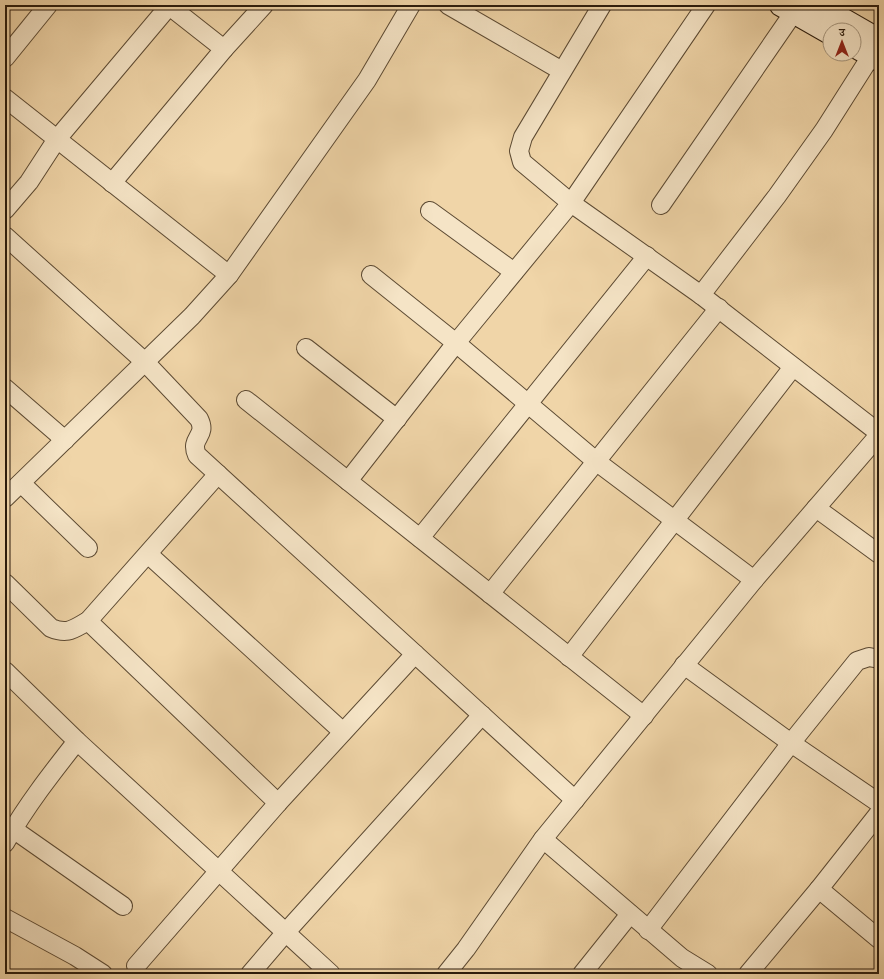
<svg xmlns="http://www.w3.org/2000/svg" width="884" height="979" font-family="'Libre Bodoni','Noto Serif Devanagari',serif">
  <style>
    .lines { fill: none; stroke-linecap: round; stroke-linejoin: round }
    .street-casing { stroke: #5c4a33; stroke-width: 20 }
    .secondary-casing { stroke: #2a1b0c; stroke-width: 24 }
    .street { stroke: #f5e4c6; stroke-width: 18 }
    .secondary { stroke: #f5e4c6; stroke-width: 22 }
  </style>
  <rect width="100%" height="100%" fill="#f0d5a8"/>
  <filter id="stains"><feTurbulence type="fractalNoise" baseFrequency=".005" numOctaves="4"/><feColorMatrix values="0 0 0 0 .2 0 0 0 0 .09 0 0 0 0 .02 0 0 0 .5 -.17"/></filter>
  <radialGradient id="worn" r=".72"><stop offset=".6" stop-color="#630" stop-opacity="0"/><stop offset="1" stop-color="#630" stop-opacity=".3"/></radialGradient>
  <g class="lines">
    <defs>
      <g id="street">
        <polyline points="168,5 224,49 264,5"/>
        <polyline points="448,5 562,71"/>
        <polyline points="602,5 523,137 519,151 522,162 571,203 706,5"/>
        <polyline points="5,58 48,5"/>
        <polyline points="5,98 229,275"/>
        <polyline points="112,183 224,49"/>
        <polyline points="661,205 794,12"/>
        <polyline points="5,210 29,182 57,139 169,6"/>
        <polyline points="430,211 514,272"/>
        <path d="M 5,236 L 145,362 L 199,419 C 208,437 189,437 197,455 L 575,800"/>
        <polyline points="371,275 456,343 597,462 754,580"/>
        <polyline points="701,295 777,196 824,130 871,56"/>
        <polyline points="306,348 397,419"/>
        <polyline points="5,388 65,440"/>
        <polyline points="246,400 644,716"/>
        <polyline points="218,474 88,621 278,803"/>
        <polyline points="348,481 456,343 571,203 701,295 879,433"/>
        <polyline points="21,483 88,548"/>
        <polyline points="5,498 192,316 229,275 367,80 411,5"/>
        <polyline points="816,508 879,554"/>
        <polyline points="420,538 647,256"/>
        <polyline points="148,554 343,732"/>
        <path d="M 5,583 L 51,628 C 68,635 73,629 88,621"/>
        <polyline points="490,594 719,308"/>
        <polyline points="569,657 793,367"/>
        <polyline points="684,665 791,743 879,803"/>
        <polyline points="5,671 77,741 331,974"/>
        <polyline points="13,829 123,906"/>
        <polyline points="543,839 682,958 708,974"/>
        <path d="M 5,843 C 26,806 51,774 77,741"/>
        <polyline points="819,889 879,939"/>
        <polyline points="5,918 75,956 103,974"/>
        <polyline points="648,930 791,743 857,661 869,657 879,659"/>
        <polyline points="136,966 278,803 415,654"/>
        <polyline points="250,974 286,932 482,715"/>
        <polyline points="446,974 466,949 543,839 754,580 879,435"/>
        <polyline points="582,974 630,914"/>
        <polyline points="748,974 819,889 879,813"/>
      </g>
      <g id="secondary">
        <polyline points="781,5 830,33"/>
        <polyline points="818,5 879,40"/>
        <polyline points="854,46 879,60"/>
      </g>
    </defs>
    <use href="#street" class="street-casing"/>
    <use href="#secondary" class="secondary-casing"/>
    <use href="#street" class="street"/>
    <use href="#secondary" class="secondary"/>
  </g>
  <rect width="884" height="979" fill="none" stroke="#f0d5a8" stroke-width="20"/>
  <rect x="6" y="6" width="872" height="967" fill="none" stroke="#2a1b0c" stroke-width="2"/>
  <rect x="10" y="10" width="864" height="959" fill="none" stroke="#2a1b0c"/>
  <g transform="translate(842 42)"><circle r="19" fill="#f5e4c6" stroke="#a4947c"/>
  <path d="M0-3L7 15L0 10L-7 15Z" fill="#8f2418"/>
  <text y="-6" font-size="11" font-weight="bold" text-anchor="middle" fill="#2a1b0c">उ</text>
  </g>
  <rect width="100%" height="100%" filter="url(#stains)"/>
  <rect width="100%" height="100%" fill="url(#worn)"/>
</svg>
